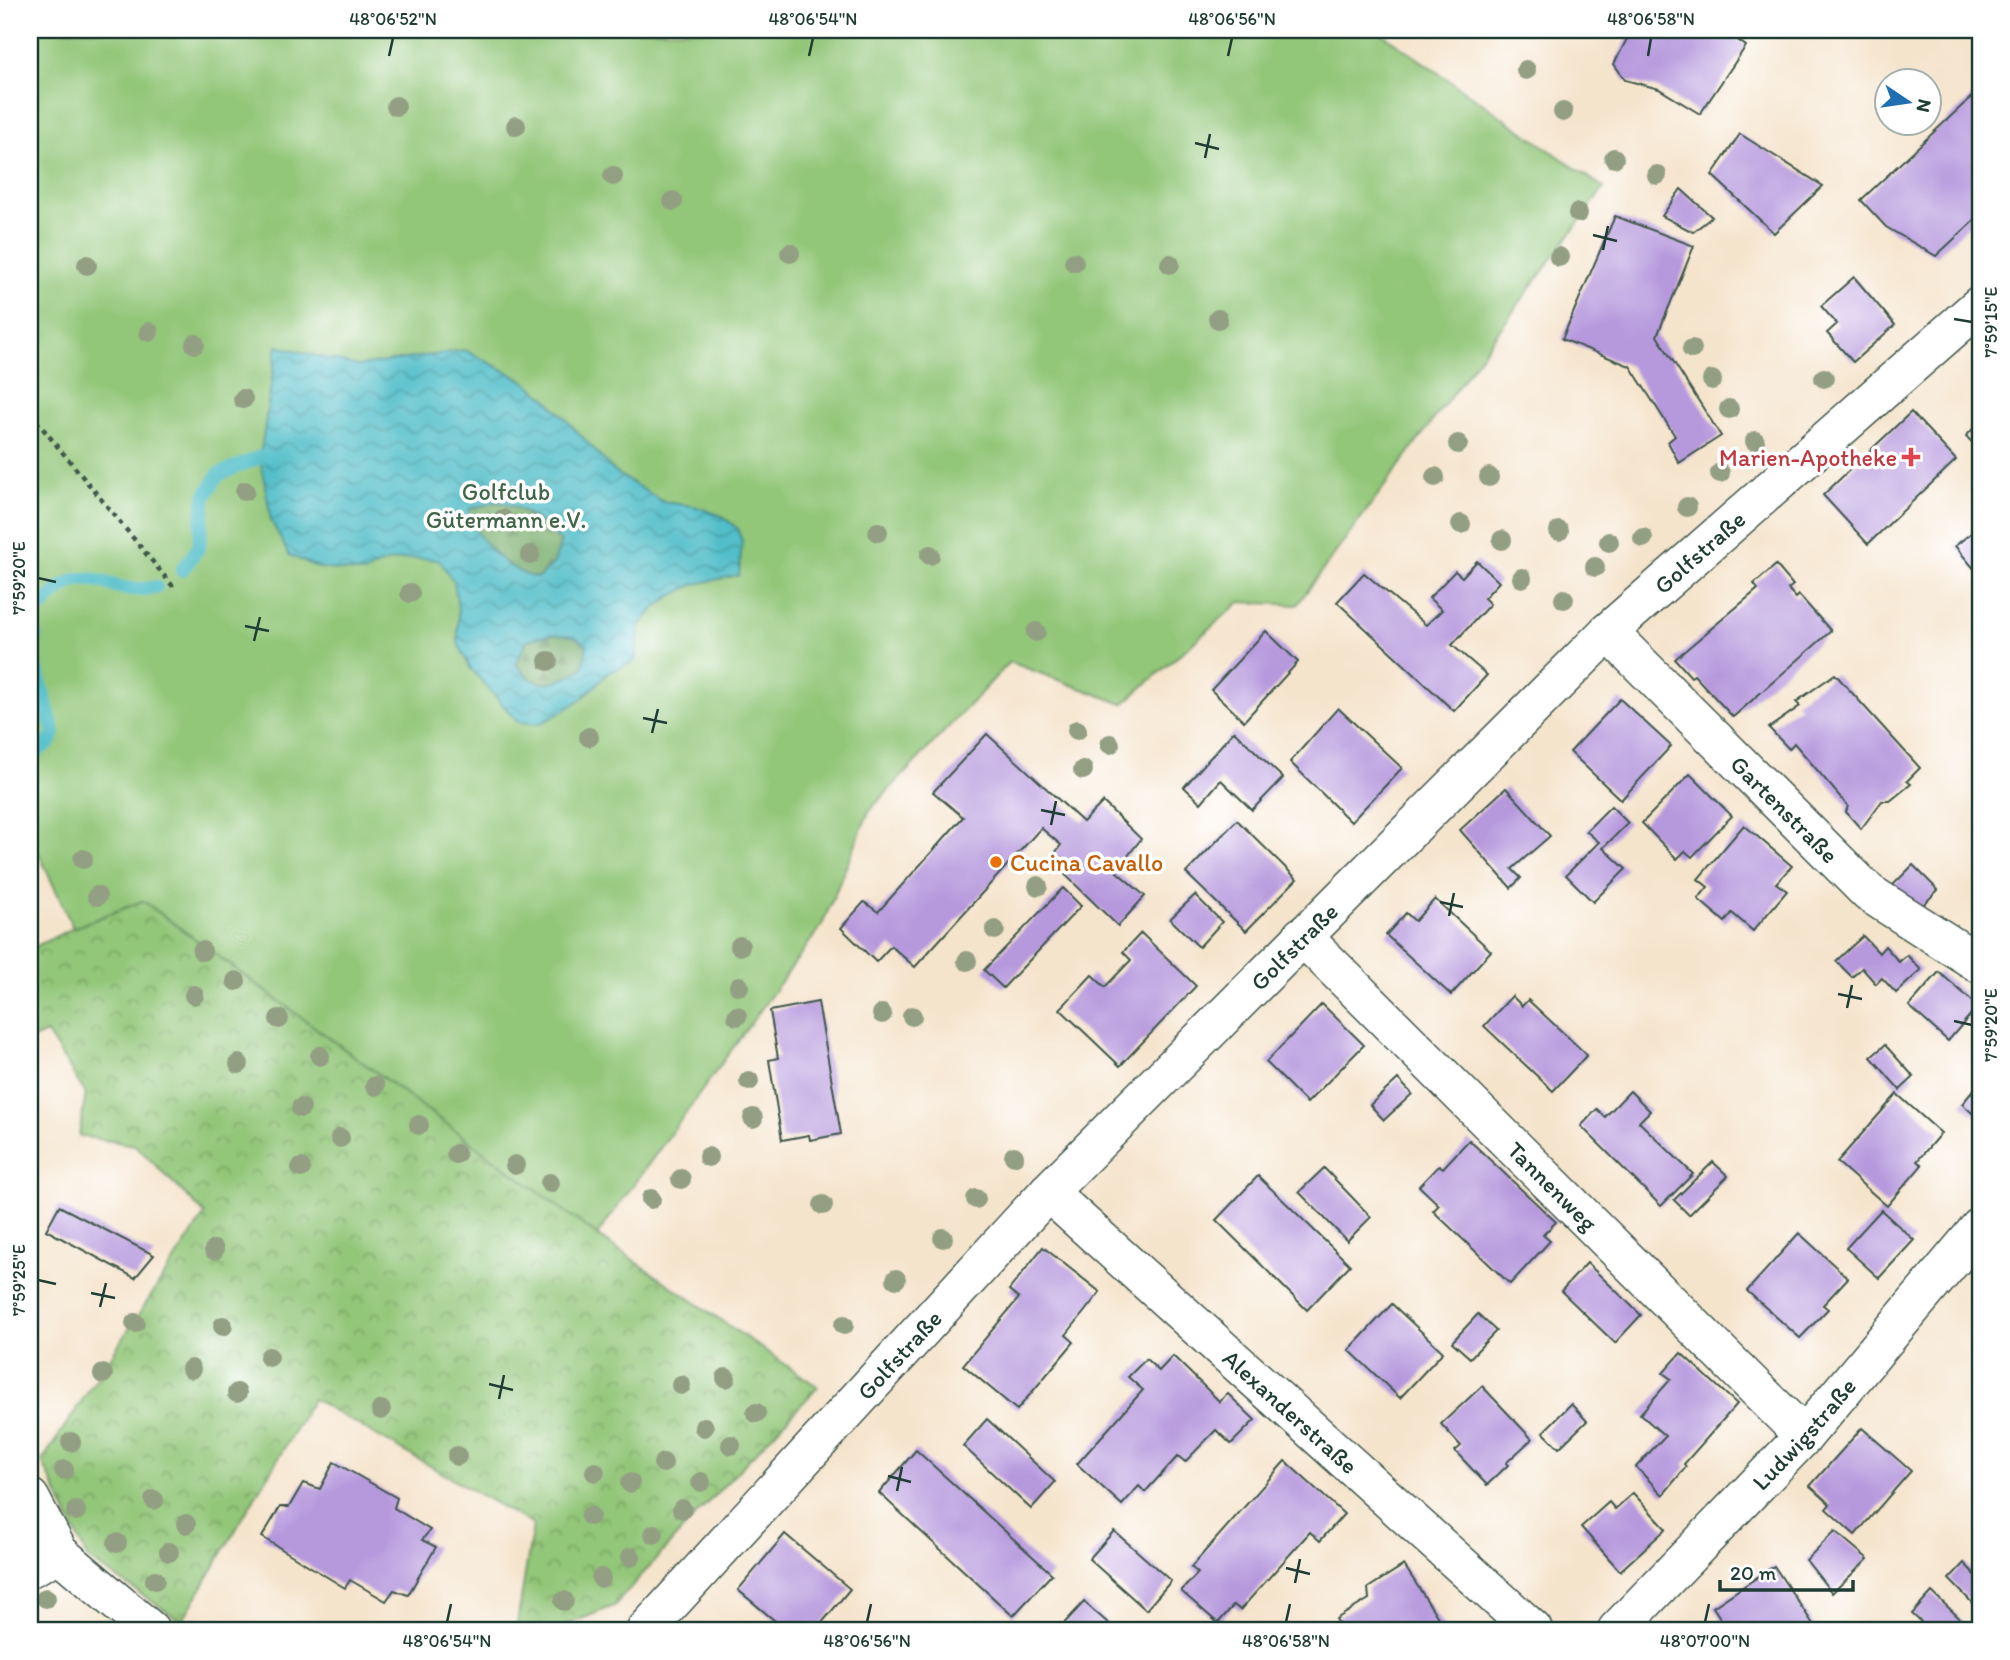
<svg xmlns="http://www.w3.org/2000/svg" width="2010" height="1660" font-family="Itim,sans-serif">
  <style>
    .grass { fill: #92c678; stroke: #588256; stroke-width: 2 }
    .forest { fill: url(#forest-firs); stroke: #4a744e; stroke-width: 2 }
    .park { fill: url(#park-crowns); stroke: #588256; stroke-width: 2 }
    .water { fill: url(#water-waves); stroke: #387e7e; stroke-width: 2; fill-rule: evenodd }
    .lines { fill: none; stroke-linecap: round; stroke-linejoin: round }
    .stream { stroke: #51bec9; stroke-width: 14 }
    .building { fill: #b699dd }
    .minor-casing { stroke: #3f564b; stroke-width: 41 }
    .path { stroke: #3f564b; stroke-width: 4.5; stroke-dasharray: 5 5; stroke-linecap: butt }
    .minor { stroke: #fff; stroke-width: 38 }
    .tree { fill: #939f83 }
    .ticks { fill: none; stroke: #1f3d34; stroke-width: 2.5 }
    .health-dot { fill: #e0444e; stroke: #fff; stroke-width: 2.5 }
    .food-dot { fill: #e8710a; stroke: #fff; stroke-width: 2.5 }
    .labels { text-anchor: middle; dominant-baseline: central; stroke-width: 7; stroke-linejoin: round; paint-order: stroke }
    .health-label { font-size: 24px; fill: #be3a42; stroke: #fff; text-anchor: end }
    .park-label { font-size: 24px; fill: #426648; stroke: #fff }
    .street-label { font-size: 24px; fill: #1f3d34; stroke: #fff }
    .food-label { font-size: 24px; fill: #c56008; stroke: #fff; text-anchor: start }
    .neatline { fill: none; stroke: #1f3d34; stroke-width: 2.5 }
    .ticks-label { font-size: 18px; text-anchor: middle; fill: #1f3d34 }
  </style>
  <defs>
    <pattern id="forest-firs" width="22" height="20" patternUnits="userSpaceOnUse" patternTransform="scale(1.75)"><rect width="22" height="20" fill="#75ab68"/><path d="M5 1l3.5 6h-7zM16 11l3.5 6h-7z" fill="#5f8c56"/></pattern>
    <pattern id="park-crowns" width="20" height="18" patternUnits="userSpaceOnUse" patternTransform="scale(1.75)"><rect width="20" height="18" fill="#92c678"/><path d="M2 6a3 3 0 1 1 6 0M12 15a3 3 0 1 1 6 0" fill="none" stroke="#77a263"/></pattern>
    <pattern id="water-waves" width="16" height="10" patternUnits="userSpaceOnUse" patternTransform="scale(1.75)"><rect width="16" height="10" fill="#51bec9"/><path d="M0 5q4-4 8 0t8 0" fill="none" stroke="#439ca4"/></pattern>
  </defs>
  <rect width="100%" height="100%" fill="#fff"/>
  <filter id="ink" filterUnits="userSpaceOnUse"><feTurbulence type="fractalNoise" baseFrequency=".0143" numOctaves="2"/><feDisplacementMap in="SourceGraphic" scale="14" xChannelSelector="R" yChannelSelector="G"/><feConvolveMatrix kernelMatrix="1 2 1 2 8 2 1 2 1" color-interpolation-filters="sRGB"/></filter>
  <filter id="wash" filterUnits="userSpaceOnUse"><feTurbulence type="fractalNoise" baseFrequency=".00686" numOctaves="4" result="noise"/><feDisplacementMap in="SourceGraphic" scale="28" xChannelSelector="R" yChannelSelector="G"/><feGaussianBlur stdDeviation="1.57" result="paint"/><feColorMatrix in="noise" values="0 0 0 0 0 0 0 0 0 0 0 0 0 0 0 0 0 1.4 0 .05"/><feComposite in="paint" operator="in"/></filter>
  <g filter="url(#wash)">
    <rect width="100%" height="100%" fill="#f5e4cc"/>
    <polygon class="grass" points="30,30 1377,30 1604,188 1297,605 1240,602 1123,704 1010,662 869,811 822,925 597,1235 143,901 73,928 30,834"/>
    <g class="forest">
      <path d="M 496,502 C 521,504 544,524 561,542 L 554,563 L 538,578 C 508,573 471,539 469,509 Z"/>
      <path d="M 551,634 L 574,636 L 587,645 L 583,668 C 556,685 538,693 516,664 L 527,640 Z"/>
    </g>
    <polygon class="park" points="143,901 597,1235 818,1387 695,1516 614,1606 554,1630 516,1630 533,1525 313,1399 182,1621 88,1559 42,1461 205,1214 135,1145 79,1136 86,1094 47,1033 30,1040 30,949 73,928"/>
    <path class="water" d="M 277,346 L 358,366 L 465,350 L 523,380 L 545,397 L 615,472 L 664,502 L 694,506 L 722,516 L 737,528 L 742,541 L 739,575 L 695,584 L 669,597 L 653,610 L 640,626 L 635,661 L 608,673 L 582,699 L 560,713 L 539,724 L 518,722 L 470,668 L 458,643 L 458,610 L 454,582 L 439,560 C 414,557 385,557 365,573 L 319,568 L 289,555 L 271,520 L 260,457 ZM 496,502 C 521,504 544,524 561,542 L 554,563 L 538,578 C 510,574 470,537 469,509 ZM 551,634 L 574,636 L 587,645 L 583,668 C 557,685 537,693 516,664 L 527,640 Z"/>
    <g class="lines">
      <g class="stream">
        <polyline points="182,570 199,547 205,496 218,475 260,457"/>
        <path d="M 44,605 C 89,551 103,600 156,587"/>
        <polyline points="35,634 32,652 54,733 49,743 36,751"/>
      </g>
    </g>
    <g id="blocks">
      <g class="building">
        <polygon points="1611,30 1730,30 1728,33 1746,46 1700,114 1659,89 1625,80 1614,64 1627,39"/>
        <polygon points="1980,89 1980,215 1936,256 1886,227 1861,200"/>
        <polygon points="1740,134 1823,186 1774,233 1712,175"/>
        <polygon points="1681,189 1712,217 1693,232 1662,216"/>
        <polygon points="1615,216 1694,246 1657,336 1721,436 1679,463 1668,442 1675,436 1630,366 1562,339"/>
        <polygon points="1854,277 1895,325 1853,362 1827,333 1837,324 1821,306"/>
        <polygon points="1911,412 1956,460 1868,544 1823,495"/>
        <polygon points="1980,422 1980,451 1966,436"/>
        <polygon points="1980,526 1980,576 1955,546"/>
        <polygon points="1477,561 1499,582 1484,598 1490,604 1452,645 1487,675 1454,711 1337,602 1364,573 1426,625 1442,610 1429,598 1455,571 1462,577"/>
        <polygon points="1776,565 1793,585 1788,589 1796,598 1799,595 1831,631 1733,717 1694,675 1691,677 1675,659 1758,589 1754,584"/>
        <polygon points="1266,631 1298,662 1244,721 1211,690"/>
        <polygon points="1835,674 1920,768 1907,781 1911,784 1890,801 1882,801 1861,829 1846,812 1848,806 1794,743 1789,749 1769,728 1800,706 1796,702"/>
        <polygon points="1620,699 1671,746 1621,800 1570,752"/>
        <polygon points="1338,708 1402,768 1351,822 1290,762"/>
        <polygon points="1234,731 1283,778 1252,810 1221,780 1201,803 1184,787"/>
        <polygon points="987,734 1083,822 1103,802 1141,839 1116,871 1145,896 1118,926 1050,860 1061,845 1041,828 915,967 891,946 876,962 841,928 864,902 878,912 963,817 933,792"/>
        <polygon points="1690,774 1732,816 1692,857 1685,851 1677,859 1642,823"/>
        <polygon points="1506,788 1550,836 1512,869 1521,878 1511,888 1460,830"/>
        <polygon points="1611,806 1628,823 1603,848 1626,869 1593,902 1566,875 1599,842 1586,831"/>
        <polygon points="1237,820 1297,879 1246,931 1186,873"/>
        <polygon points="1744,825 1792,866 1776,883 1787,891 1753,931 1732,913 1725,922 1698,899 1708,887 1698,879"/>
        <polygon points="1913,865 1938,890 1915,913 1890,888"/>
        <polygon points="1063,888 1081,906 1003,988 984,970"/>
        <polygon points="1195,895 1222,922 1199,947 1170,919"/>
        <polygon points="1435,899 1491,951 1451,995 1386,935 1406,913 1415,921"/>
        <polygon points="1141,933 1196,986 1120,1066 1060,1009 1092,975 1105,987 1131,960 1123,952"/>
        <polygon points="1863,936 1879,953 1885,946 1899,962 1907,955 1921,970 1896,993 1882,978 1876,984 1862,968 1852,977 1836,961"/>
        <polygon points="1939,972 1978,1006 1948,1041 1909,1006"/>
        <polygon points="1512,996 1522,1006 1528,1000 1587,1055 1553,1091 1484,1026"/>
        <polygon points="818,1002 841,1134 810,1140 809,1135 782,1140 769,1060 778,1058 770,1011"/>
        <polygon points="1322,1004 1364,1045 1307,1103 1266,1062"/>
        <polygon points="1885,1045 1914,1077 1900,1090 1871,1057"/>
        <polygon points="1398,1079 1412,1094 1384,1120 1370,1105"/>
        <polygon points="1980,1082 1980,1120 1962,1104"/>
        <polygon points="1630,1091 1650,1111 1639,1122 1693,1174 1661,1206 1581,1126 1597,1109 1605,1117"/>
        <polygon points="1897,1094 1941,1133 1917,1161 1922,1165 1887,1206 1837,1162"/>
        <polygon points="1469,1140 1556,1222 1543,1235 1550,1241 1510,1284 1433,1211 1439,1205 1419,1186 1439,1165 1443,1168"/>
        <polygon points="1713,1162 1728,1176 1689,1215 1674,1200"/>
        <polygon points="1324,1168 1371,1217 1347,1241 1299,1192"/>
        <polygon points="1258,1176 1350,1265 1307,1310 1216,1220"/>
        <polygon points="30,1200 38,1204 30,1220"/>
        <polygon points="59,1206 154,1255 135,1278 46,1230"/>
        <polygon points="1881,1210 1914,1240 1879,1278 1846,1248"/>
        <polygon points="1799,1233 1848,1278 1823,1305 1828,1309 1800,1338 1747,1291"/>
        <polygon points="1043,1247 1100,1292 1066,1335 1074,1342 1017,1410 963,1365 1019,1298 1009,1290"/>
        <polygon points="1587,1263 1641,1315 1615,1343 1561,1291"/>
        <polygon points="1392,1304 1443,1352 1400,1398 1349,1350"/>
        <polygon points="1478,1314 1496,1331 1470,1358 1452,1342"/>
        <polygon points="1681,1353 1737,1404 1684,1464 1686,1467 1663,1495 1636,1467 1665,1436 1640,1414 1671,1379 1663,1373"/>
        <polygon points="1173,1356 1220,1402 1227,1393 1255,1420 1231,1444 1216,1430 1185,1462 1178,1456 1145,1492 1139,1486 1122,1505 1077,1464 1143,1390 1128,1377 1146,1359 1159,1371"/>
        <polygon points="1482,1386 1532,1439 1506,1463 1508,1465 1487,1485 1455,1451 1461,1446 1441,1424"/>
        <polygon points="1571,1404 1587,1421 1559,1448 1543,1432"/>
        <polygon points="987,1419 1055,1482 1031,1509 963,1446"/>
        <polygon points="1862,1428 1911,1471 1855,1535 1826,1509 1830,1504 1810,1486"/>
        <polygon points="916,1450 1052,1574 1013,1616 879,1493"/>
        <polygon points="1285,1461 1344,1514 1320,1541 1310,1532 1240,1610 1234,1605 1218,1623 1181,1591 1198,1573 1191,1567"/>
        <polygon points="334,1462 397,1498 394,1508 430,1530 422,1540 436,1547 408,1595 394,1590 386,1601 350,1580 345,1588 262,1537 280,1507 289,1507 303,1483 320,1489"/>
        <polygon points="1633,1493 1666,1529 1620,1571 1581,1527 1609,1502 1615,1509"/>
        <polygon points="1114,1531 1171,1581 1146,1610 1089,1559"/>
        <polygon points="1835,1531 1868,1559 1832,1593 1806,1560"/>
        <polygon points="785,1534 850,1589 816,1630 786,1630 738,1590"/>
        <polygon points="1964,1563 1980,1580 1980,1611 1949,1579"/>
        <polygon points="1404,1565 1446,1630 1343,1630 1336,1619 1369,1599 1368,1588"/>
        <polygon points="1774,1566 1817,1630 1728,1630 1713,1607"/>
        <polygon points="1932,1592 1972,1630 1913,1630 1921,1622 1912,1614"/>
        <polygon points="1084,1602 1116,1630 1058,1630"/>
      </g>
    </g>
  </g>
  <g filter="url(#ink)">
    <use href="#blocks" fill-opacity="0" stroke="#3f564b" stroke-width="2"/>
    <g class="lines">
      <defs>
        <g id="minor">
          <path id="s1" d="M 1608,632 L 1869,893 L 1980,964"/>
          <path id="s2" d="M 1302,936 L 1804,1436"/>
          <path id="s3" d="M 1048,1192 L 1533,1630"/>
          <polyline points="30,1498 59,1553 150,1630"/>
          <polyline points="30,1568 59,1553"/>
          <path id="s4" d="M 646,1630 L 1048,1192 L 1608,632 L 1980,305"/>
          <path id="s5" d="M 1617,1630 L 1804,1436 L 1980,1227"/>
        </g>
      </defs>
      <use href="#minor" class="minor-casing"/>
      <polyline class="path" points="30,413 176,590"/>
      <use href="#minor" class="minor"/>
    </g>
    <g class="tree">
      <circle cx="1526" cy="70" r="10"/>
      <circle cx="396" cy="106" r="10"/>
      <circle cx="1563" cy="112" r="10"/>
      <circle cx="516" cy="126" r="10"/>
      <circle cx="1614" cy="158" r="10"/>
      <circle cx="1657" cy="175" r="10"/>
      <circle cx="613" cy="176" r="10"/>
      <circle cx="673" cy="201" r="10"/>
      <circle cx="1578" cy="213" r="10"/>
      <circle cx="790" cy="253" r="10"/>
      <circle cx="1559" cy="257" r="10"/>
      <circle cx="1074" cy="262" r="10"/>
      <circle cx="1170" cy="264" r="10"/>
      <circle cx="87" cy="265" r="10"/>
      <circle cx="1218" cy="319" r="10"/>
      <circle cx="149" cy="332" r="10"/>
      <circle cx="195" cy="344" r="10"/>
      <circle cx="1692" cy="349" r="10"/>
      <circle cx="1824" cy="378" r="10"/>
      <circle cx="1712" cy="380" r="10"/>
      <circle cx="243" cy="399" r="10"/>
      <circle cx="1729" cy="409" r="10"/>
      <circle cx="1755" cy="441" r="10"/>
      <circle cx="1458" cy="444" r="10"/>
      <circle cx="1720" cy="473" r="10"/>
      <circle cx="1435" cy="477" r="10"/>
      <circle cx="1489" cy="477" r="10"/>
      <circle cx="245" cy="491" r="10"/>
      <circle cx="1687" cy="507" r="10"/>
      <circle cx="503" cy="519" r="10"/>
      <circle cx="1461" cy="524" r="10"/>
      <circle cx="1559" cy="531" r="10"/>
      <circle cx="878" cy="532" r="10"/>
      <circle cx="1643" cy="538" r="10"/>
      <circle cx="1502" cy="540" r="10"/>
      <circle cx="1609" cy="542" r="10"/>
      <circle cx="530" cy="555" r="10"/>
      <circle cx="930" cy="555" r="10"/>
      <circle cx="1595" cy="567" r="10"/>
      <circle cx="1522" cy="578" r="10"/>
      <circle cx="410" cy="593" r="10"/>
      <circle cx="1564" cy="599" r="10"/>
      <circle cx="1036" cy="632" r="10"/>
      <circle cx="548" cy="661" r="10"/>
      <circle cx="1077" cy="730" r="10"/>
      <circle cx="589" cy="737" r="10"/>
      <circle cx="1110" cy="744" r="10"/>
      <circle cx="1083" cy="770" r="10"/>
      <circle cx="83" cy="859" r="10"/>
      <circle cx="1038" cy="886" r="10"/>
      <circle cx="97" cy="896" r="10"/>
      <circle cx="995" cy="930" r="10"/>
      <circle cx="740" cy="946" r="10"/>
      <circle cx="202" cy="951" r="10"/>
      <circle cx="967" cy="961" r="10"/>
      <circle cx="236" cy="981" r="10"/>
      <circle cx="739" cy="986" r="10"/>
      <circle cx="194" cy="995" r="10"/>
      <circle cx="882" cy="1014" r="10"/>
      <circle cx="737" cy="1016" r="10"/>
      <circle cx="912" cy="1016" r="10"/>
      <circle cx="279" cy="1019" r="10"/>
      <circle cx="320" cy="1056" r="10"/>
      <circle cx="239" cy="1064" r="10"/>
      <circle cx="749" cy="1081" r="10"/>
      <circle cx="375" cy="1086" r="10"/>
      <circle cx="301" cy="1108" r="10"/>
      <circle cx="753" cy="1118" r="10"/>
      <circle cx="419" cy="1125" r="10"/>
      <circle cx="340" cy="1138" r="10"/>
      <circle cx="456" cy="1154" r="10"/>
      <circle cx="1014" cy="1156" r="10"/>
      <circle cx="708" cy="1157" r="10"/>
      <circle cx="515" cy="1165" r="10"/>
      <circle cx="301" cy="1168" r="10"/>
      <circle cx="681" cy="1179" r="10"/>
      <circle cx="550" cy="1183" r="10"/>
      <circle cx="651" cy="1199" r="10"/>
      <circle cx="976" cy="1199" r="10"/>
      <circle cx="823" cy="1205" r="10"/>
      <circle cx="943" cy="1238" r="10"/>
      <circle cx="214" cy="1250" r="10"/>
      <circle cx="896" cy="1279" r="10"/>
      <circle cx="135" cy="1323" r="10"/>
      <circle cx="844" cy="1325" r="10"/>
      <circle cx="223" cy="1326" r="10"/>
      <circle cx="269" cy="1357" r="10"/>
      <circle cx="191" cy="1369" r="10"/>
      <circle cx="103" cy="1374" r="10"/>
      <circle cx="726" cy="1378" r="10"/>
      <circle cx="681" cy="1385" r="10"/>
      <circle cx="237" cy="1393" r="10"/>
      <circle cx="381" cy="1410" r="10"/>
      <circle cx="756" cy="1413" r="10"/>
      <circle cx="704" cy="1427" r="10"/>
      <circle cx="71" cy="1442" r="10"/>
      <circle cx="731" cy="1445" r="10"/>
      <circle cx="457" cy="1456" r="10"/>
      <circle cx="663" cy="1463" r="10"/>
      <circle cx="64" cy="1470" r="10"/>
      <circle cx="595" cy="1472" r="10"/>
      <circle cx="701" cy="1482" r="10"/>
      <circle cx="630" cy="1483" r="10"/>
      <circle cx="154" cy="1500" r="10"/>
      <circle cx="682" cy="1509" r="10"/>
      <circle cx="76" cy="1511" r="10"/>
      <circle cx="590" cy="1516" r="10"/>
      <circle cx="186" cy="1524" r="10"/>
      <circle cx="654" cy="1534" r="10"/>
      <circle cx="117" cy="1543" r="10"/>
      <circle cx="169" cy="1552" r="10"/>
      <circle cx="631" cy="1557" r="10"/>
      <circle cx="601" cy="1578" r="10"/>
      <circle cx="155" cy="1580" r="10"/>
      <circle cx="46" cy="1598" r="10"/>
      <circle cx="564" cy="1601" r="10"/>
    </g>
  </g>
  <path class="ticks" d="M 389,56 L 393,38M 809,56 L 813,38M 1228,56 L 1232,38M 1648,56 L 1651,38M 1195,143 L 1219,149M 1205,158 L 1210,134M 1593,235 L 1617,241M 1603,250 L 1608,226M 1954,319 L 1972,322M 38,578 L 56,582M 245,626 L 269,631M 254,641 L 260,617M 643,718 L 667,723M 652,733 L 658,709M 1041,810 L 1065,815M 1051,825 L 1056,801M 1440,902 L 1463,907M 1449,916 L 1454,893M 1838,994 L 1862,999M 1847,1008 L 1852,985M 1954,1021 L 1972,1025M 38,1280 L 56,1284M 91,1293 L 115,1298M 100,1307 L 106,1283M 489,1384 L 513,1390M 499,1399 L 504,1375M 888,1476 L 911,1482M 897,1491 L 902,1467M 1286,1568 L 1310,1574M 1295,1583 L 1300,1559M 447,1622 L 451,1604M 867,1622 L 871,1604M 1286,1622 L 1290,1604M 1705,1622 L 1709,1604"/>
  <path class="health-dot" d="M1907.5 446.5h7v7h7v7h-7v7h-7v-7h-7v-7h7z"/>
  <circle class="food-dot" cx="996" cy="862" r="7"/>
  <g class="labels">
    <g class="health-label">
      <text x="1897" y="457">Marien-Apotheke</text>
    </g>
    <g class="park-label">
      <text x="506" y="491">Golfclub<tspan x="506" dy="28">Gütermann e.V.</tspan></text>
    </g>
    <g class="street-label">
      <text stroke="none"><textPath href="#s4" startOffset="1508">Golfstraße</textPath></text>
      <text stroke="none"><textPath href="#s1" startOffset="250">Gartenstraße</textPath></text>
      <text stroke="none"><textPath href="#s4" startOffset="942">Golfstraße</textPath></text>
      <text stroke="none"><textPath href="#s2" startOffset="354">Tannenweg</textPath></text>
      <text stroke="none"><textPath href="#s4" startOffset="374">Golfstraße</textPath></text>
      <text stroke="none"><textPath href="#s3" startOffset="327">Alexanderstraße</textPath></text>
      <text stroke="none"><textPath href="#s5" startOffset="271">Ludwigstraße</textPath></text>
    </g>
    <g class="food-label">
      <text x="1010" y="862">Cucina Cavallo</text>
    </g>
  </g>
  <rect width="2010" height="1660" fill="none" stroke="#fff" stroke-width="77"/>
  <g transform="translate(1908 102) rotate(103)"><circle r="33" fill="#ffffff" stroke="#a5b1ae" stroke-width="2"/>
  <path d="M0-5L12 26L0 18L-12 26Z" fill="#1f6fb2"/>
  <text y="-10" font-size="19" font-weight="bold" text-anchor="middle" fill="#1f3d34">N</text>
  </g>
  <path d="M1720 1580v10h133v-10" fill="none" stroke="#1f3d34" stroke-width="3.5"/>
  <text x="1730" y="1580" font-size="21" fill="#1f3d34" stroke="#ffffff" stroke-width="5" paint-order="stroke">20 m</text>
  <rect x="38" y="38" width="1934" height="1584" class="neatline"/>
  <g class="ticks-label">
    <text x="393" y="25">48°06'52"N</text>
    <text x="813" y="25">48°06'54"N</text>
    <text x="1232" y="25">48°06'56"N</text>
    <text x="1651" y="25">48°06'58"N</text>
    <text transform="translate(1991 322) rotate(-90)" y="6">7°59'15"E</text>
    <text transform="translate(19 578) rotate(-90)" y="6">7°59'20"E</text>
    <text transform="translate(1991 1025) rotate(-90)" y="6">7°59'20"E</text>
    <text transform="translate(19 1280) rotate(-90)" y="6">7°59'25"E</text>
    <text x="447" y="1647">48°06'54"N</text>
    <text x="867" y="1647">48°06'56"N</text>
    <text x="1286" y="1647">48°06'58"N</text>
    <text x="1705" y="1647">48°07'00"N</text>
  </g>
</svg>
